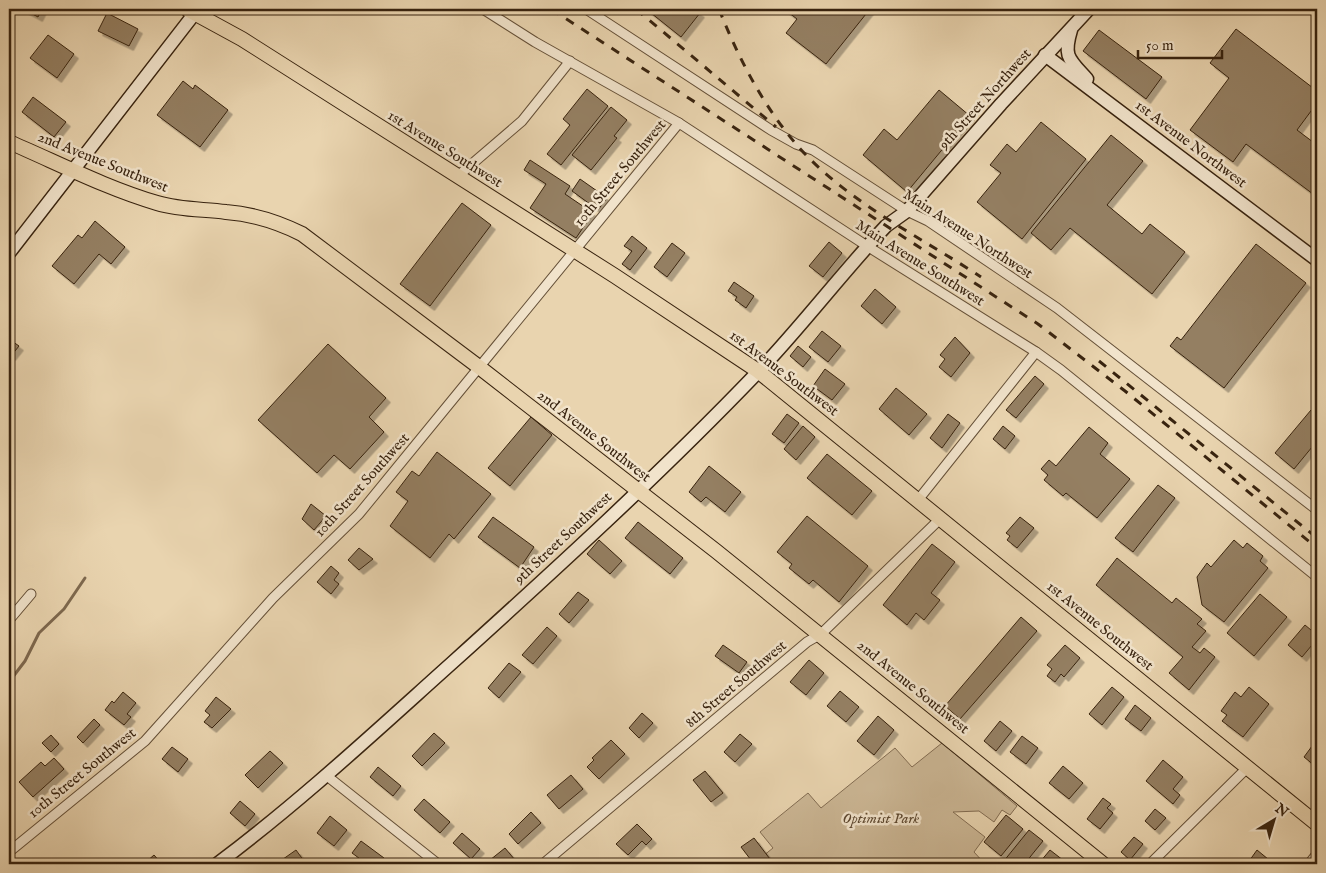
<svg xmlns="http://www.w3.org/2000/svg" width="1326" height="873" font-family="'IM FELL English',serif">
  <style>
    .green { fill: #cbb694; stroke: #826c52 }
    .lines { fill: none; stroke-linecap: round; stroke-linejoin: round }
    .stream { stroke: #7e694f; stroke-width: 3 }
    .building { fill: #947f62; stroke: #38230f; filter: url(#shadow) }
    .street-casing { stroke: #644f37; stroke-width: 11 }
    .secondary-casing { stroke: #38230f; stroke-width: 15 }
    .primary-casing { stroke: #38230f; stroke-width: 16 }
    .street { stroke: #f1e3cb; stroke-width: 9 }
    .secondary { stroke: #f1e3cb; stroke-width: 12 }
    .primary { stroke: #e9d4af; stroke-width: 14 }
    .rail { stroke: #38230f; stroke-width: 3; stroke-dasharray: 9 9; stroke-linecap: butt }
    .labels { text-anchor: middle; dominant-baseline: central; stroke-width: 5; stroke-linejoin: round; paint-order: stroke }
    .street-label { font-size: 15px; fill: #38230f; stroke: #f1e3cb }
    .park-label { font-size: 15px; font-style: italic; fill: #5d4830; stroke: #f1e3cb }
  </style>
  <defs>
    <filter id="shadow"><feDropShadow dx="4.5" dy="4.5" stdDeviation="0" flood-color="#0004"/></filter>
  </defs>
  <rect width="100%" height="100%" fill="#e9d4af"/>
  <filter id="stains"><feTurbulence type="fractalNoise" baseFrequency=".004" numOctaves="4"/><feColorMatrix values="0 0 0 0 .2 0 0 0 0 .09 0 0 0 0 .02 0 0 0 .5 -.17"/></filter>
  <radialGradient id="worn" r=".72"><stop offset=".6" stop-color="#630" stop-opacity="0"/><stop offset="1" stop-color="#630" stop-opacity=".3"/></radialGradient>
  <polygon class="green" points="942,743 1017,806 1010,815 1002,810 994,822 979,811 953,812 985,837 974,852 985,864 753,864 773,848 760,832 808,793 821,808 895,748 912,767"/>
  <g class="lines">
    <polyline class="stream" points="9,682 25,661 39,633 64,609 85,578"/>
  </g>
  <g class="building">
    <polygon points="23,9 42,9 38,17"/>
    <polygon points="646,9 694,9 700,13 681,37"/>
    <polygon points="784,9 870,9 826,64 786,33 797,19"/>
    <polygon points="107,13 138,29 129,46 98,31"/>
    <polygon points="1236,29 1317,91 1317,103 1297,130 1317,145 1317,197 1246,144 1233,162 1190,130 1229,78 1210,63"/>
    <polygon points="1099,30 1162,77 1146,99 1083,51"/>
    <polygon points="48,35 74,54 57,78 30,58"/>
    <polygon points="183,81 193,89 195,85 228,110 200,147 157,115"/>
    <polygon points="587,89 608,106 561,165 547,154 570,125 563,119"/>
    <polygon points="939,90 970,116 907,192 863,155 884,129 897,140"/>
    <polygon points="33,97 66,122 54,137 22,112"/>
    <polygon points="611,107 627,120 614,136 617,138 591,170 572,155"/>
    <polygon points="1041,122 1086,159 1022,239 977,202 1001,173 990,165 1007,144 1016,152"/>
    <polygon points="1111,135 1143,161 1107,205 1142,234 1150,224 1185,252 1152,294 1070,228 1051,250 1031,233"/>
    <polygon points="530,160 570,186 565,194 593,213 576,238 530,208 546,184 524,170"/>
    <polygon points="580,179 607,198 598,210 572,191"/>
    <polygon points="462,203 491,225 430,306 400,284"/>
    <polygon points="95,221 125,247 111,264 99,254 74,284 52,266 78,235 82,238"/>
    <polygon points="632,236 647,248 630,270 622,264 632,251 624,246"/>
    <polygon points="829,242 842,253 823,277 809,266"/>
    <polygon points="672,243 685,253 667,277 654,267"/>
    <polygon points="1256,244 1306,283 1224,388 1170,346 1177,337 1181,340"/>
    <polygon points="734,282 754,296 746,308 735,300 737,297 728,291"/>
    <polygon points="875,289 896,307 882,324 861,306"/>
    <polygon points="822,331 841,346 828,362 809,347"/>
    <polygon points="955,337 970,353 951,377 939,367 945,359 940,355"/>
    <polygon points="9,339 19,346 11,356 9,355"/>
    <polygon points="328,344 386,398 369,417 384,432 350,469 334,455 317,473 258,420"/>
    <polygon points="798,346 811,357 803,367 790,356"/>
    <polygon points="825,369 845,384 832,400 813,386"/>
    <polygon points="1035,376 1044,384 1016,418 1006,410"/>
    <polygon points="896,388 927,414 909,435 879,409"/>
    <polygon points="1311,410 1317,415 1317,441 1294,469 1275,453"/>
    <polygon points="787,414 799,423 784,443 772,434"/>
    <polygon points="948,414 960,423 942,448 930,438"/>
    <polygon points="531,417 552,435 510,486 488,468"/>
    <polygon points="803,426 815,437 796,460 784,449"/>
    <polygon points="1003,426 1015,436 1005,449 993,439"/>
    <polygon points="1089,427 1108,443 1100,454 1130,479 1097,518 1066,493 1063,496 1044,480 1048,475 1041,469 1049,460 1056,466"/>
    <polygon points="437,452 491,494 454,539 449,534 430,558 390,526 408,501 396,492 412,471 419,476"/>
    <polygon points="827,454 872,491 852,515 807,478"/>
    <polygon points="709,466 741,492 725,512 706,497 701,502 689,492"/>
    <polygon points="1158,485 1175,498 1133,552 1115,538"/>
    <polygon points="311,504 326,516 314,530 302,519"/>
    <polygon points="807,516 868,566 839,602 813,580 809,584 789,568 792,564 777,552"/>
    <polygon points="493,517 534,547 520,568 478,537"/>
    <polygon points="1020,517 1034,528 1017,548 1007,540 1010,536 1006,533"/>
    <polygon points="638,522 683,558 670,574 625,538"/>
    <polygon points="599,540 622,561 610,574 587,554"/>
    <polygon points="1234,540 1243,548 1247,543 1263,556 1260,561 1268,568 1224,622 1202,605 1197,577 1207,563 1211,567"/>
    <polygon points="932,544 955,562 931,593 940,600 924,620 916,613 907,625 883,605"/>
    <polygon points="359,548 373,559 359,570 348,560"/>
    <polygon points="1117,558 1172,603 1176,598 1202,619 1197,624 1206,631 1192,647 1200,653 1204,648 1215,657 1189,690 1169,673 1183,657 1096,585"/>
    <polygon points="331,566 339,573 334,580 339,584 331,594 317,582"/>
    <polygon points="578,592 589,600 569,623 559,614"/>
    <polygon points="1260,594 1287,617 1254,656 1227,633"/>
    <polygon points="1021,617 1037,631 960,719 945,706"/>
    <polygon points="1305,625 1317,635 1317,639 1302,657 1288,645"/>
    <polygon points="547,627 557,636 533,664 522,655"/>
    <polygon points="723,645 747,662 739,673 715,656"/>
    <polygon points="1065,645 1080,658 1064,677 1061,674 1055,682 1047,676 1052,669 1047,665"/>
    <polygon points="809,660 824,673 806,695 790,682"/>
    <polygon points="509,663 521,672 499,698 488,688"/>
    <polygon points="1112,687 1124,697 1102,725 1089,714"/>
    <polygon points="1249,687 1269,704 1243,737 1222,721 1227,715 1221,711 1235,692 1241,697"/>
    <polygon points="840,691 859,707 846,722 827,706"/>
    <polygon points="123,692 136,703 127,714 131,717 124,725 105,710 112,701 114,703"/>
    <polygon points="216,697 231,709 212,728 204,722 210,715 205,711"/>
    <polygon points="1135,705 1151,718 1141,731 1125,719"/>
    <polygon points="642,713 653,723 639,738 629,728"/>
    <polygon points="878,716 894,730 874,755 857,741"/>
    <polygon points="94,719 100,725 83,743 77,737"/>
    <polygon points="1000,721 1012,731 996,751 984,741"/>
    <polygon points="434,733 445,743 422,766 412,756"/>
    <polygon points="740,734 752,744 735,762 724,752"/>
    <polygon points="51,735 59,744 51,752 42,743"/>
    <polygon points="1022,736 1038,748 1026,764 1010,752"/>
    <polygon points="611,740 625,754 599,779 587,767 594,760 592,758"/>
    <polygon points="1315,742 1317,744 1315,766 1304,757"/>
    <polygon points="172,747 188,759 178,772 162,759"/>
    <polygon points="270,751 283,763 258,788 245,775"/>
    <polygon points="54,758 64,769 33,797 19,782 41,762 45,766"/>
    <polygon points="1163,760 1183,777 1173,789 1180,795 1173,804 1146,781"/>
    <polygon points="1063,766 1083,783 1069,799 1049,783"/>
    <polygon points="378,767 401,786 393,796 370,777"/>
    <polygon points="705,771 723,793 711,802 693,780"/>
    <polygon points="571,775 583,789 559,809 547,795"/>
    <polygon points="1103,798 1111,804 1107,808 1113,813 1100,829 1087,819"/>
    <polygon points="424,799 450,822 440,833 414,810"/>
    <polygon points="240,801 255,814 245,826 230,813"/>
    <polygon points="1155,809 1166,818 1155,830 1145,821"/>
    <polygon points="531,812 541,823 518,844 509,834"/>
    <polygon points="1006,815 1023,829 1001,856 984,842"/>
    <polygon points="330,816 347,830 334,846 317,833"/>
    <polygon points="637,824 652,839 646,845 642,841 628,855 616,844"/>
    <polygon points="1029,830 1043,841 1026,862 1022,859 1018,864 1007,864 1003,862"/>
    <polygon points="462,833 480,849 471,859 453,843"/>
    <polygon points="1134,837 1143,844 1130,860 1121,852"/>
    <polygon points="754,838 773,863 772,864 754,864 741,847"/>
    <polygon points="361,841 384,858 379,864 367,864 352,853"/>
    <polygon points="505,848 515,860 510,864 485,864"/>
    <polygon points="296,850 304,861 299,864 276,864"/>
    <polygon points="1050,850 1068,864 1042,864 1040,862"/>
    <polygon points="1257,850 1274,864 1247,864"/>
    <polygon points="154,855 162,864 148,864 146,862"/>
  </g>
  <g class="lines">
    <defs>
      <g id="street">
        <polyline points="483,9 535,42 679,123 867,246 1036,352 1061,370 1317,577"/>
        <polyline points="586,9 771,130 796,144 813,150 907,211 928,221 1057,308 1317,510"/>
        <polyline points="458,176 522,121 570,61"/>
        <polyline points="918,500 1036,352"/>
        <polyline points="9,620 31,594"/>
        <polyline points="327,776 438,864"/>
        <polyline points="9,852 145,741 273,598 359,514 679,123"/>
        <polyline points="543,864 807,642 821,634 941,518"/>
        <polyline points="1150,864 1248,767"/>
        <polyline points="1309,864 1317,854"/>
      </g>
      <g id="secondary">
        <path d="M 1071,30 C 1063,57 1069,59 1087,79"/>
        <polyline points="1045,55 1317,260"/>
        <polyline points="9,253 198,9"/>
        <path d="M 217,864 C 300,802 376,731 453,662 C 557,568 660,474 757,373 C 802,326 841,274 886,226 L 907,211 L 1001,104 L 1089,9"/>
      </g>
      <g id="primary">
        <polyline points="187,9 242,39 615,276 758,371 1317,824"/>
        <path d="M 9,142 C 58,163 106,188 157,203 C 180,210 203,209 226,212 C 252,214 278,222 302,234 L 479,367 L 716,551 L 1103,864"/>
      </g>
    </defs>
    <use href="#street" class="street-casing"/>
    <use href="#secondary" class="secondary-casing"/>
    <use href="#primary" class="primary-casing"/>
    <use href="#street" class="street"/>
    <use href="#secondary" class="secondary"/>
    <use href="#primary" class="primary"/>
    <g class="rail">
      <polyline points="551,9 1038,324 1125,391 1317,548"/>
      <polyline points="636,9 776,127"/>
      <path d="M 719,9 C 738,57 762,104 796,144 C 845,201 919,236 981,277"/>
      <polyline points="1099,361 1317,538"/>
    </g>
  </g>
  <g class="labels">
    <g class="street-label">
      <text transform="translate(985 99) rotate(-48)">9th Street Northwest</text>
      <text transform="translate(1191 144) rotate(37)">1st Avenue Northwest</text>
      <text transform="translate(445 149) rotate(32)">1st Avenue Southwest</text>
      <text transform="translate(103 162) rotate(22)">2nd Avenue Southwest</text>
      <text transform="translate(620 173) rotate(-50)">10th Street Southwest</text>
      <text transform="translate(968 234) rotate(33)">Main Avenue Northwest</text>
      <text transform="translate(920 263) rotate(32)">Main Avenue Southwest</text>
      <text transform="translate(784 373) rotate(37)">1st Avenue Southwest</text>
      <text transform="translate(594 436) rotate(38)">2nd Avenue Southwest</text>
      <text transform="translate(362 485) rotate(-48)">10th Street Southwest</text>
      <text transform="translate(563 538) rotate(-43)">9th Street Southwest</text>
      <text transform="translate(1100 626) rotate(39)">1st Avenue Southwest</text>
      <text transform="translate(736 684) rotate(-40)">8th Street Southwest</text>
      <text transform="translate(913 687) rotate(39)">2nd Avenue Southwest</text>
      <text transform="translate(82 773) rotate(-39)">10th Street Southwest</text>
    </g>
    <g class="park-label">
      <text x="881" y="818">Optimist Park</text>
    </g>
  </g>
  <rect width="1326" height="873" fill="none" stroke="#e9d4af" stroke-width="30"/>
  <rect x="10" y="10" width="1306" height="853" fill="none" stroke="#38230f" stroke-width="2.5"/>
  <rect x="15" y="15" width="1296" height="843" fill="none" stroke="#38230f"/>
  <g transform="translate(1274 820) rotate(38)" stroke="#f1e3cb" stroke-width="4" paint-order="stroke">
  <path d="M0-4L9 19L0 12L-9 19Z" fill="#38230f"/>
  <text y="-8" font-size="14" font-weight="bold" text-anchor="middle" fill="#38230f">N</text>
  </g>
  <path d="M1138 50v8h84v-8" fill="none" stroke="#38230f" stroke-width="2.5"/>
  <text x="1146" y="50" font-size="15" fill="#38230f" stroke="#f1e3cb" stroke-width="4" paint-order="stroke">50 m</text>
  <rect width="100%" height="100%" filter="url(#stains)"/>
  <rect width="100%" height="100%" fill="url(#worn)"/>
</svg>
